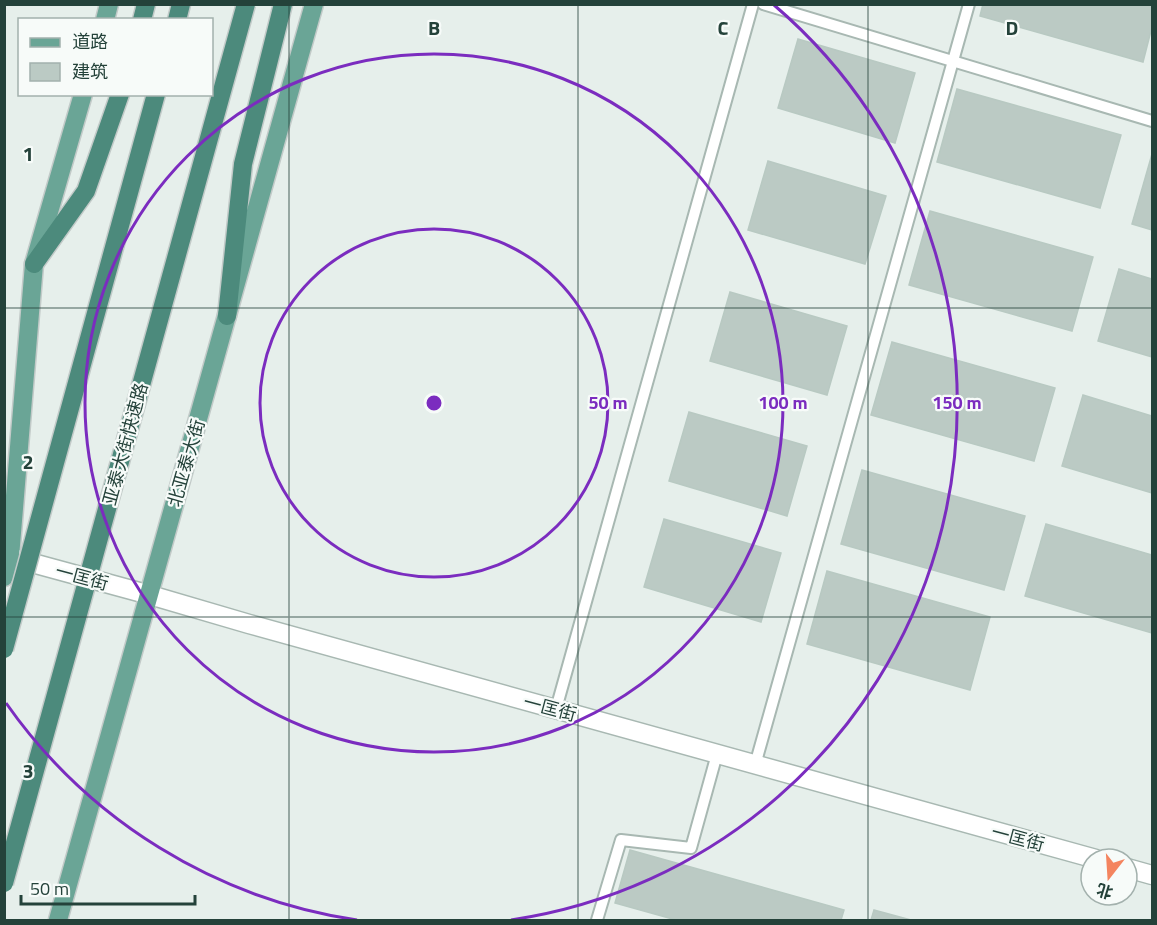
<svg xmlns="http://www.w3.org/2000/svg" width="1157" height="925" font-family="'Titillium Web','Noto Sans SC',sans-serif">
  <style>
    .building { fill: #bbcac4; stroke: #b8c9c2; stroke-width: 1.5 }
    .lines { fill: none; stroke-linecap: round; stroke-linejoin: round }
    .service-casing { stroke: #a8b8b2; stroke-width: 14 }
    .tertiary-casing { stroke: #a8b8b2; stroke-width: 21 }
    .primary-casing { stroke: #c2cac8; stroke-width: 21 }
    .trunk-casing { stroke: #c2cac8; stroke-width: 21 }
    .service { stroke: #fff; stroke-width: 10 }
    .tertiary { stroke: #fff; stroke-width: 18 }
    .primary { stroke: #6aa596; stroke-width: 18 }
    .trunk { stroke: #4c8a7c; stroke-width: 18 }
    .trunk-bridge-casing { stroke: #c2cac8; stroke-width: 21; stroke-linecap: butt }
    .trunk-bridge { stroke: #4c8a7c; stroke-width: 18 }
    .grid { fill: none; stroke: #24423a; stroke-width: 1.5; stroke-opacity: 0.55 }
    .ring { fill: none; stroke: #7b2cbf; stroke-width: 3 }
    .labels { text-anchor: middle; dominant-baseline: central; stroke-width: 4.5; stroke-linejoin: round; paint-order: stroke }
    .street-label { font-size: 18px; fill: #24423a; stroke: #f7fbf9 }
    .grid-label { font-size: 20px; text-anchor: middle; font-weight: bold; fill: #24423a; stroke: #f7fbf9; stroke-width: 4.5; stroke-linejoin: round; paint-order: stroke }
    .centre { fill: #7b2cbf; stroke: #f7fbf9; stroke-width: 3 }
    .ring-label { font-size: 18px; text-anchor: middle; font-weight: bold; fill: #7b2cbf; stroke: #f7fbf9; stroke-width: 4.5; stroke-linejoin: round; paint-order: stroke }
  </style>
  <rect width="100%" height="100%" fill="#e6efeb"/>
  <g class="building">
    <polygon points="983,4 1152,4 1152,27 1143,62 980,16"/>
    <polygon points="798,39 915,73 895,143 778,108"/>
    <polygon points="957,89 1121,135 1100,208 937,162"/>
    <polygon points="1152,154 1152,230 1132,224"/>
    <polygon points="768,161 886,196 865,264 748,230"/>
    <polygon points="930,211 1093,257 1072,331 909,285"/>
    <polygon points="1119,269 1152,279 1152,357 1098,341"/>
    <polygon points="730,292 847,326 827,395 710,361"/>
    <polygon points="892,342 1055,388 1034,461 871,415"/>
    <polygon points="1083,395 1152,416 1152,493 1062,466"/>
    <polygon points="689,412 807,446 787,516 669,481"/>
    <polygon points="862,470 1025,516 1004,590 841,544"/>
    <polygon points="664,519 781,553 761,622 644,587"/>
    <polygon points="1046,524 1152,555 1152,633 1025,596"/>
    <polygon points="827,571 990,617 970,690 807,644"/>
    <polygon points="630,850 844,910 841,920 676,920 615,903"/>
    <polygon points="874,910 911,920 871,920"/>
  </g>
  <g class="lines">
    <defs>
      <g id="service">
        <polyline points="763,4 1152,121"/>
        <polyline points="556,709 753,4"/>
        <polyline points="755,765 969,4"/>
        <polyline points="597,920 621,840 691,848 717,754"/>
      </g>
      <g id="tertiary">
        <polyline points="14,558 150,595 249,624 1096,859"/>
        <polyline points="1127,868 1152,875"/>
      </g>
      <g id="primary">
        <polyline points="105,20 109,4"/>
        <polyline points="4,577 10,557 34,264 83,94"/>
        <polyline points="58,920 314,4"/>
      </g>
      <g id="trunk">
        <polyline points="142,20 146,4"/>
        <polyline points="177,20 181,4"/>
        <polyline points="34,264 86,191 120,94"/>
        <polyline points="227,316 243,164 283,4"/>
      </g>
    </defs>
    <use href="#service" class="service-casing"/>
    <use href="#tertiary" class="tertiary-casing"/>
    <use href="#primary" class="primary-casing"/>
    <use href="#trunk" class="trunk-casing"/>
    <use href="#service" class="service"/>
    <use href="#tertiary" class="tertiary"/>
    <use href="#primary" class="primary"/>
    <use href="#trunk" class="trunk"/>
    <defs>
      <g id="trunk-bridge">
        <polyline points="4,649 156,94"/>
        <polyline points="4,883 246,4"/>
      </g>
    </defs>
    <use href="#trunk-bridge" class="trunk-bridge-casing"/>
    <use href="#trunk-bridge" class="trunk-bridge"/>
  </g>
  <path class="grid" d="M 289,4 L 289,920M 578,4 L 578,920M 868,4 L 868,920M 4,308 L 1152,308M 4,617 L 1152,617"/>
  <g class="ring">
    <circle cx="434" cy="403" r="174"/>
    <circle cx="434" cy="403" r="349"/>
    <path d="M357 920A523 523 0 0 1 6 703M774 5A523 523 0 0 1 511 920"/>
  </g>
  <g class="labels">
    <g class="street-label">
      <text transform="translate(125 444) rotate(-75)">亚泰大街快速路</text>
      <text transform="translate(186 463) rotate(-74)">北亚泰大街</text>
      <text transform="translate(82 577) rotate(15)">一匡街</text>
      <text transform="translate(550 708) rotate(15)">一匡街</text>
      <text transform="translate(1018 838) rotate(15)">一匡街</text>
    </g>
  </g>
  <g class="grid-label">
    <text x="434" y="35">B</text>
    <text x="723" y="35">C</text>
    <text x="1012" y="35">D</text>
    <text x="28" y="161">1</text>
    <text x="28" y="469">2</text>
    <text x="28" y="778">3</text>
  </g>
  <circle cx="434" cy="403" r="9" class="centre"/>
  <g class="ring-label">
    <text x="608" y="409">50 m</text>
    <text x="783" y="409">100 m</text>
    <text x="957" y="409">150 m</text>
  </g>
  <rect width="1157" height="925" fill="none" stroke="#24423a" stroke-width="12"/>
  <rect x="18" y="18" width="195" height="78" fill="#f7fbf9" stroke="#a3b1ad" stroke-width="1.5"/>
  <rect x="30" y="38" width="30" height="9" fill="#6aa596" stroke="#a3b1ad" stroke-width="1.5"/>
  <text x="72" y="48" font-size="18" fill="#24423a">道路</text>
  <rect x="30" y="63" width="30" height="18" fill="#bbcac4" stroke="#a3b1ad" stroke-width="1.5"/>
  <text x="72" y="78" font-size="18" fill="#24423a">建筑</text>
  <g transform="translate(1109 877) rotate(197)"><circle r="28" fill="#f7fbf9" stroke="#a3b1ad" stroke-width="1.5"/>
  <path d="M0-4.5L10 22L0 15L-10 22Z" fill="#f4845f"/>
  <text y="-9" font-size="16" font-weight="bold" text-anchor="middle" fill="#24423a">北</text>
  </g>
  <path d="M21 895v9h174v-9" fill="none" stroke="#24423a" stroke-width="3"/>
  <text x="30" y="895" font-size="18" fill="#24423a" stroke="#f7fbf9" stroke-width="4.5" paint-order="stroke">50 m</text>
</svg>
